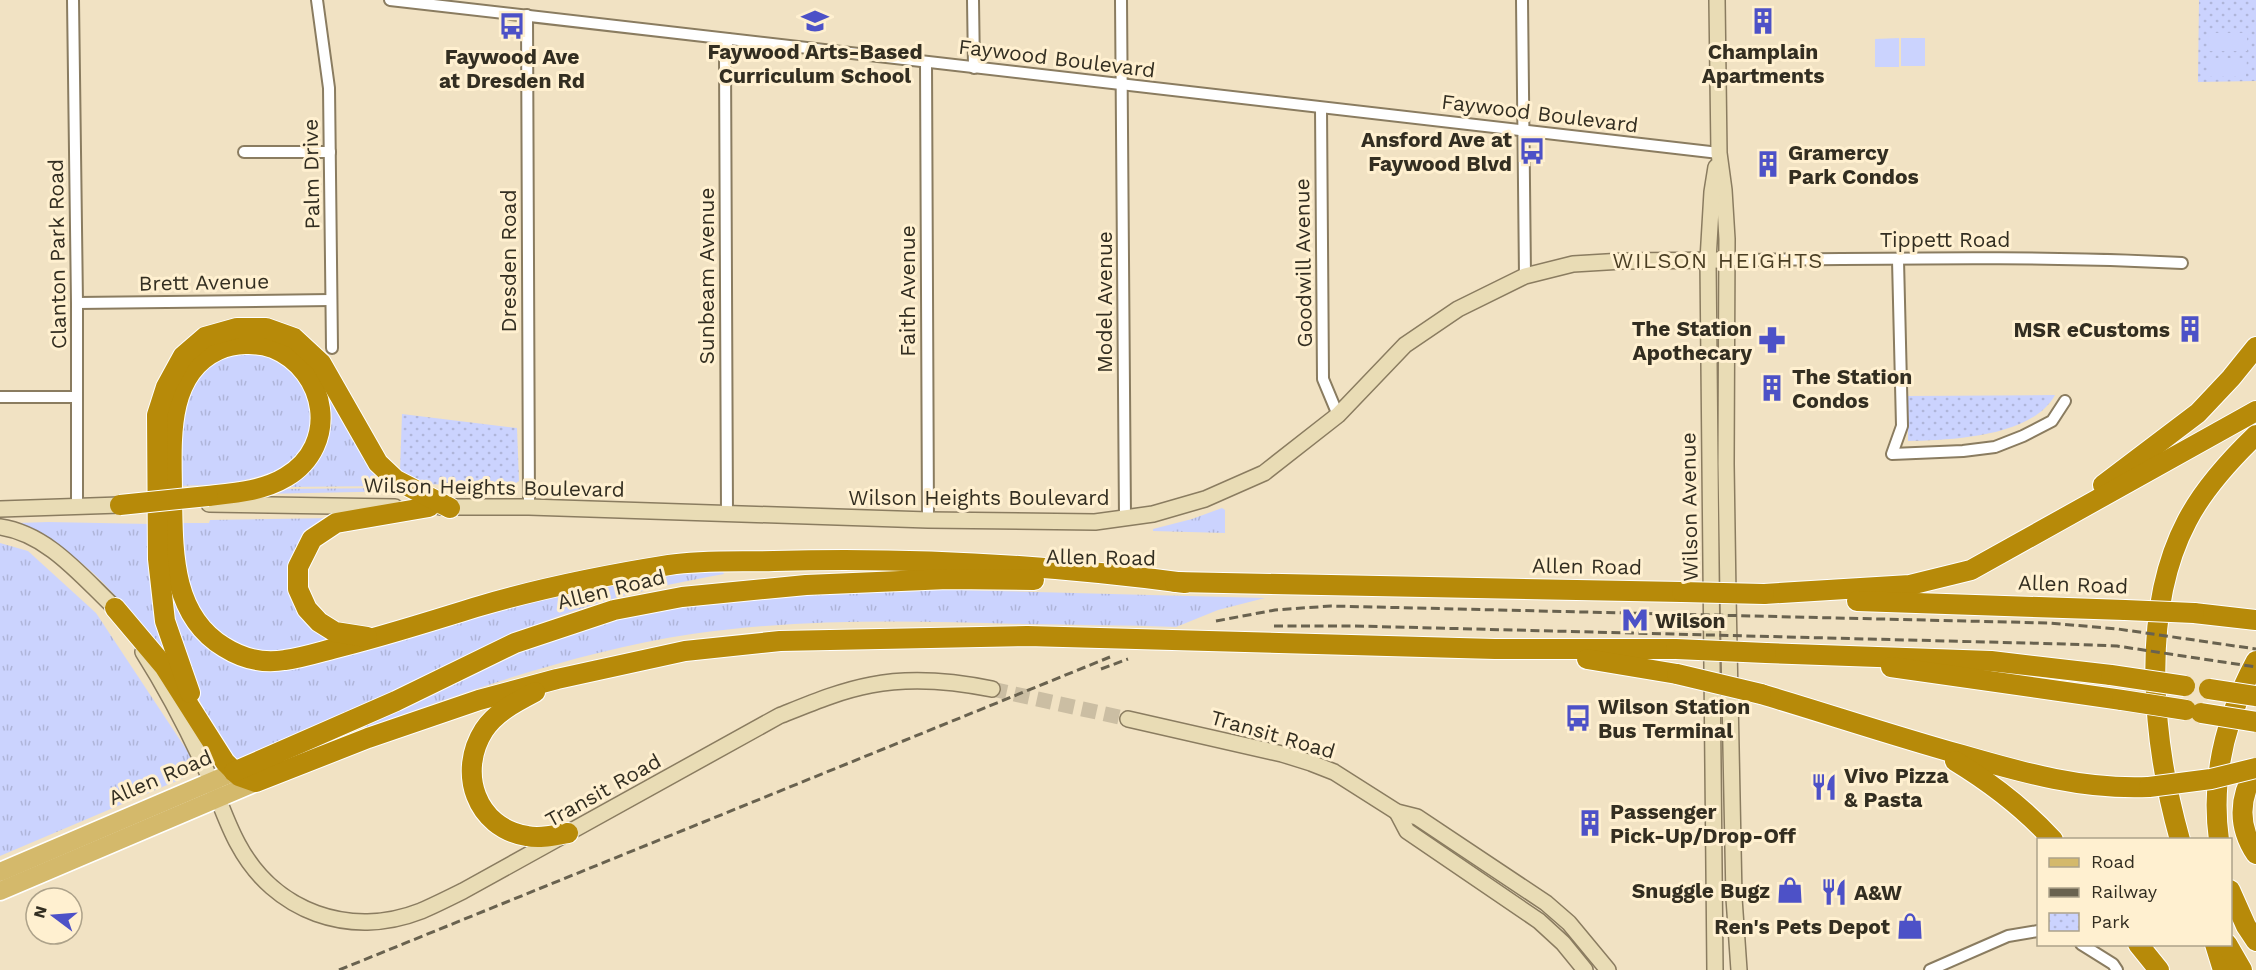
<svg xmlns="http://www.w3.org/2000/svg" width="2256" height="970" font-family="'Work Sans',sans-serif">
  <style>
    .grass { fill: url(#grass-tufts) }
    .park { fill: url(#park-dots) }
    .garden { fill: #cbd3fe }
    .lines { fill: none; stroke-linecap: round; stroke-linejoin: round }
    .secondary-tunnel { stroke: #cbbea3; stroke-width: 15; stroke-dasharray: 15 8; stroke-linecap: butt }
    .street-casing { stroke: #8a7c60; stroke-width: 14 }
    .secondary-casing { stroke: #8a7c60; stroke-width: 18 }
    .primary-casing { stroke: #fff; stroke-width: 21 }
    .highway-casing { stroke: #fff; stroke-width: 22 }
    .street { stroke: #fff; stroke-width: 10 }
    .secondary { stroke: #e9dcb5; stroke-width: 15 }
    .primary { stroke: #d4b96b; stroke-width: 18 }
    .highway { stroke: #b78a09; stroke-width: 20 }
    .rail { stroke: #69624f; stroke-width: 3; stroke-dasharray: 9 4.5; stroke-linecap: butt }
    .highway-bridge-casing { stroke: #fff; stroke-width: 22; stroke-linecap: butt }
    .highway-bridge { stroke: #b78a09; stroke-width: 20 }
    .labels { text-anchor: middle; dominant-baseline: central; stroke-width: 6; stroke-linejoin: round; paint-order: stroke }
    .poi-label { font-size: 21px; font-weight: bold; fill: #332e21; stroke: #fff0d0; text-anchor: start }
    .street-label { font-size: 21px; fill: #332e21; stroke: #fff0d0 }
    .neighbourhood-label { font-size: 22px; letter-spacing: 1.5px; fill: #4b3f24; stroke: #fff0d0 }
  </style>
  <defs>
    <pattern id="grass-tufts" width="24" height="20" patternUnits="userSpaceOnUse" patternTransform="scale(1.5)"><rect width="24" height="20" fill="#cbd3fe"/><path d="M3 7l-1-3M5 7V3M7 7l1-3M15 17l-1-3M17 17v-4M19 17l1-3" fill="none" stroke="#afb5d9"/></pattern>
    <pattern id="park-dots" width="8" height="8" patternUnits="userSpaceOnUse" patternTransform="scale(1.5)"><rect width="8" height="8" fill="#cbd3fe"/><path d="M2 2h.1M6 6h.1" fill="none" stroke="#afb5d9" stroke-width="1.8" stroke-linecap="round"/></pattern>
  </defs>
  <rect width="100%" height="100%" fill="#f1e2c3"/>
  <g class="grass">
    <path d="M 262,353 C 271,357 284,360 291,367 C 315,389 319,430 299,456 C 293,463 281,469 273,475 L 272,472 C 241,484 212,485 180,486 C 180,448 177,367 225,355 C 237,353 250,353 262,353 Z"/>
    <polygon points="327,385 391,486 281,487 300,473 322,391"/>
    <polygon points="394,488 407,491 260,494 275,489"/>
    <polygon points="1222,508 1225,510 1225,533 1153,531 1153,529 1192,519"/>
    <polygon points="335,518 298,549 305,622 320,634 337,642 275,654 240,649 209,629 187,591 180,523 209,523 210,520"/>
    <path d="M 48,522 L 151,524 L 168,662 C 137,622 104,574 59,547 C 46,539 31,533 17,526 L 18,523 Z"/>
    <polygon points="0,543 28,551 96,613 192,758 186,777 0,856"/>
    <path d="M 721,568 L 724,574 C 650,587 578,605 510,636 C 466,657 423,680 379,701 C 332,723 284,741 236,761 L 207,719 L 171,627 L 171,580 L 216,652 L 335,658 L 579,589 L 617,581 Z"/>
    <path d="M 917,589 L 1265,598 L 1218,610 L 1176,627 C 1125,625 1073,625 1022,624 C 912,621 801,618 692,634 C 580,651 472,689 366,728 L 363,723 C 420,696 477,666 537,644 C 658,598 789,594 917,589 Z"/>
  </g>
  <g class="park">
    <polygon points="2199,0 2256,0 2256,81 2198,82"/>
    <path d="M 2055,395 C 2032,437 1951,440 1908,441 L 1908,396 Z"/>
    <polygon points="402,414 517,428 519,481 510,487 426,484 418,482 400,471"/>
  </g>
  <g class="garden">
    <polygon points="2209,33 2247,33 2247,51 2208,51"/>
    <polygon points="1899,38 1899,67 1875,67 1875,39"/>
    <rect x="1901" y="38" width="24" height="28"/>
    <polygon points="2208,58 2247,58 2246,76 2208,76"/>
  </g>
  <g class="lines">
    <polyline class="secondary-tunnel" points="992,689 1128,719"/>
    <defs>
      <g id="street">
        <polyline points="73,0 77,303 77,507"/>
        <polyline points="317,0 329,88 332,348"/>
        <polyline points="390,0 1719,153"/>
        <polyline points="973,0 974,68"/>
        <polyline points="1121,0 1125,519"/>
        <polyline points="1522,0 1525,276"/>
        <polyline points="527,15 529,507"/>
        <polyline points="926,62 928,520"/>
        <polyline points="1321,108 1323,379 1338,415"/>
        <polyline points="244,152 330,152"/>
        <path d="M 1727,260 C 1878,259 2030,255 2182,263"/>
        <polyline points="1898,260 1902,426 1892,454 1963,451 1995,447 2023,436 2052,421 2065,401"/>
        <polyline points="77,303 331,300"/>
        <polyline points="0,397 77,397"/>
        <polyline points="727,514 725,56 728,39"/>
        <polyline points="2081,944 2113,964 2117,970"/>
        <polyline points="1930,970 2008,936 2038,931"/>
      </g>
      <g id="secondary">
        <polyline points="1717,0 1719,153 1724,190 1727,239 1726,464 1728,596 1734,898 1739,970"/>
        <polyline points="209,504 395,507"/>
        <polyline points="440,507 529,507 928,520 1095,522 1153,514 1205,499 1264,473 1338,415 1405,345 1458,309 1525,276 1573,264 1623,261 1727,260"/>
        <polyline points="0,509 120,505"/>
        <path d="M 0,527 C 48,534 81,576 115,608 L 120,616"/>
        <path d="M 143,652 C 169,693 191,736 211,781 C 220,802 227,824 238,844 C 274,912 350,939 421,911 C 435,905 449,898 463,891 L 779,716 C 809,704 839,691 871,685 C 911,677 953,681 992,689"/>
        <polyline points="1128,719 1282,754 1311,763 1334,772 1397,812 1417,817 1546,903 1569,923 1608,970"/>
        <polyline points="1397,812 1407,831 1539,921 1563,943 1585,970"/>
        <polyline points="1715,970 1708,260 1712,192 1716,167"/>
      </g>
      <g id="primary">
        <polyline points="0,872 234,772"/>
        <polyline points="0,891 256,782"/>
      </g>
      <g id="highway">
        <polyline points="2103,485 2198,413 2231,378 2256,347"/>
        <path d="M 208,496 C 235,493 263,491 286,477 C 340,445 327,370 273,348 C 256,342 234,343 218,350 C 164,375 172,446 172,495 C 173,550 171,615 224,647 C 243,659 262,664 285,660 C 301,658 317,653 332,649 C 382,637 431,621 480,606 C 541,588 606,575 669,565 C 703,560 740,562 774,561 C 911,557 1050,565 1185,583"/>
        <polyline points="1175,582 1682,592"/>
        <polyline points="1764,594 1910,585 1971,570 2256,411"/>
        <polyline points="1857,601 2125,610"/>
        <polyline points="115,608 164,666 225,762 239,776 256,782 368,738 479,700 557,679 685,651 780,641 1027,636 1495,649 1676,649"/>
        <polyline points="2194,613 2256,620"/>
        <polyline points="367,637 335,632 319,622 307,609 298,589 298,567 312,539 336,523 429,507"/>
        <polyline points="1766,653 1991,661 2111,675"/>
        <polyline points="1587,659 1677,674"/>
        <polyline points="1891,667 2122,700"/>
        <path d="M 535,692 C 516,702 496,712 484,730 C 457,772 476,828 527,836 C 541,839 555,835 568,833"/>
        <polyline points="190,693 165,621 158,559 157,415 166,387 183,356 205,337 237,328 266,328 294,338 321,363 378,463 396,480 450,508"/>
        <path d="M 1761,694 C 1828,714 1894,736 1962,755 C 2024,773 2084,790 2149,787"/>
        <path d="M 1955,761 C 1991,783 2024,808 2053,840"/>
        <path d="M 2256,770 C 2238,798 2238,827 2256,854"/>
        <polyline points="234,772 396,701 515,643 614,610 682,597 806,585 948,579 1034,580"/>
        <path d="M 2180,840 C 2153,744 2139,612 2187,521 C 2204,488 2230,460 2256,435"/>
        <path d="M 2219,840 C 2210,776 2226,717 2256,661"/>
        <polyline points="2230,890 2246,926 2256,941"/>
        <polyline points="2138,944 2159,970"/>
        <polyline points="2215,944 2223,970"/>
        <polyline points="2227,944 2242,970"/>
      </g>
    </defs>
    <use href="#street" class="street-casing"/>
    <use href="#secondary" class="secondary-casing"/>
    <use href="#primary" class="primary-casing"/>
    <use href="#highway" class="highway-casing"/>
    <use href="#street" class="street"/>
    <use href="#secondary" class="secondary"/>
    <use href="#primary" class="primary"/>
    <use href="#highway" class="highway"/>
    <g class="rail">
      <polyline points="1216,621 1275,610 1331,606 2049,623 2118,629 2256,649"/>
      <polyline points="1274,626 1355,626 2065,644 2117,646 2256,667"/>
      <polyline points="1101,669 1128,659"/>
      <polyline points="339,970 1110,657"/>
    </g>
    <defs>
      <g id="highway-bridge">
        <polyline points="120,505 208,496"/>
        <polyline points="1682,592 1764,594"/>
        <polyline points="2125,610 2194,613"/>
        <polyline points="1676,649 1766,653"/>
        <polyline points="1677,674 1761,694"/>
        <polyline points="2111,675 2185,686"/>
        <polyline points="2209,689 2256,696"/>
        <polyline points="2122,700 2186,710"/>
        <polyline points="2201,713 2256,722"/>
        <polyline points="2149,787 2211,779 2256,768"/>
      </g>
    </defs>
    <use href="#highway-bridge" class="highway-bridge-casing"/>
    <use href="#highway-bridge" class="highway-bridge"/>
  </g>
  <defs>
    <symbol id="school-bare" viewBox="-9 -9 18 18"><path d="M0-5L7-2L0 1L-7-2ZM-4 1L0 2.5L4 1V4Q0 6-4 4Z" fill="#4d51c7" stroke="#fff0d0" stroke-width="2.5" paint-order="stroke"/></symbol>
    <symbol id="building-bare" viewBox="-9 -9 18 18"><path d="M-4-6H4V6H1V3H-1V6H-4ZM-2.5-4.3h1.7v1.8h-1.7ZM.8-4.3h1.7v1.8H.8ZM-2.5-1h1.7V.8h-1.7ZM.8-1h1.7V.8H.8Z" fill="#4d51c7" stroke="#fff0d0" stroke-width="2.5" paint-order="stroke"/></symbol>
    <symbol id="bus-bare" viewBox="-9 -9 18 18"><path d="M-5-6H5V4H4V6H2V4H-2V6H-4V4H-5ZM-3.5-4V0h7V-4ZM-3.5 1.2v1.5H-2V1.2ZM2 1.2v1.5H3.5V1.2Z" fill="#4d51c7" stroke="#fff0d0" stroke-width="2.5" paint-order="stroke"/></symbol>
    <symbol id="pharmacy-bare" viewBox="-9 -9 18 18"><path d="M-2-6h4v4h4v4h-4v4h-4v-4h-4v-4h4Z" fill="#4d51c7" stroke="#fff0d0" stroke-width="2.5" paint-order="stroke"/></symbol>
    <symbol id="metro-bare" viewBox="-9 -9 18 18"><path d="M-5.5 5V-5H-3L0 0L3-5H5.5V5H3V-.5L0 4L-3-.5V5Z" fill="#4d51c7" stroke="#fff0d0" stroke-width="2.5" paint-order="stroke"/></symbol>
    <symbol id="restaurant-bare" viewBox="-9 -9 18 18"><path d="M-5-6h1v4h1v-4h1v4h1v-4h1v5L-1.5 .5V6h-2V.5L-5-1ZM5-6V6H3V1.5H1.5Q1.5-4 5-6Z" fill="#4d51c7" stroke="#fff0d0" stroke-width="2.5" paint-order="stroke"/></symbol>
    <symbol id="shop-bare" viewBox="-9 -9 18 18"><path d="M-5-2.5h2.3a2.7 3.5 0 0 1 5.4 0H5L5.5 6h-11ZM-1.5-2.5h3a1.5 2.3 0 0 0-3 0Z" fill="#4d51c7" stroke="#fff0d0" stroke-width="2.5" paint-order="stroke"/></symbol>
  </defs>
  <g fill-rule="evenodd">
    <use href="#school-bare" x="796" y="2" width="38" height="38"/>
    <use href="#building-bare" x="1744" y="2" width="38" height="38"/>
    <use href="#bus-bare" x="493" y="7" width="38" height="38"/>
    <use href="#bus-bare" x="1513" y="132" width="38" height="38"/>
    <use href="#building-bare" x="1749" y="145" width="38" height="38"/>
    <use href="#building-bare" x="2171" y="310" width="38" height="38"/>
    <use href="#pharmacy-bare" x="1753" y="321" width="38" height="38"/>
    <use href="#building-bare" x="1753" y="369" width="38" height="38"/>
    <use href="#metro-bare" x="1616" y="601" width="38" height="38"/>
    <use href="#bus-bare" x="1559" y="699" width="38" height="38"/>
    <use href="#restaurant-bare" x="1805" y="768" width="38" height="38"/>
    <use href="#building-bare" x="1571" y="804" width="38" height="38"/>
    <use href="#shop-bare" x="1771" y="871" width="38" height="38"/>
    <use href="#restaurant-bare" x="1815" y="873" width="38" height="38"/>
    <use href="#shop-bare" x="1891" y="907" width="38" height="38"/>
  </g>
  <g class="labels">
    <g class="poi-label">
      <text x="815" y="51" text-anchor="middle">Faywood Arts-Based<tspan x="815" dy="24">Curriculum School</tspan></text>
      <text x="1763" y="51" text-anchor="middle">Champlain<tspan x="1763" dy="24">Apartments</tspan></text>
      <text x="512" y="56" text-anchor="middle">Faywood Ave<tspan x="512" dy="24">at Dresden Rd</tspan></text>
      <text x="1512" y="139" text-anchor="end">Ansford Ave at<tspan x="1512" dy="24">Faywood Blvd</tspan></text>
      <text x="1788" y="152">Gramercy<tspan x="1788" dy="24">Park Condos</tspan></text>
      <text x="1752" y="328" text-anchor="end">The Station<tspan x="1752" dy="24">Apothecary</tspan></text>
      <text x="2170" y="329" text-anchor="end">MSR eCustoms</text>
      <text x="1792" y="376">The Station<tspan x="1792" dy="24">Condos</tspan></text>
      <text x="1655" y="620">Wilson</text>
      <text x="1598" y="706">Wilson Station<tspan x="1598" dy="24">Bus Terminal</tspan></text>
      <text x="1844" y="775">Vivo Pizza<tspan x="1844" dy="24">&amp; Pasta</tspan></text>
      <text x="1610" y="811">Passenger<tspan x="1610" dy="24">Pick-Up/Drop-Off</tspan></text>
      <text x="1770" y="890" text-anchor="end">Snuggle Bugz</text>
      <text x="1854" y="892">A&amp;W</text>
      <text x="1890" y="926" text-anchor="end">Ren's Pets Depot</text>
    </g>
    <g class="street-label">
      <text transform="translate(1057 58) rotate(7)">Faywood Boulevard</text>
      <text transform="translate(1540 113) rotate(7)">Faywood Boulevard</text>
      <text transform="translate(311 174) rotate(-91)">Palm Drive</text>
      <text x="1945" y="239">Tippett Road</text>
      <text transform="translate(57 254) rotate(-91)">Clanton Park Road</text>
      <text transform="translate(508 261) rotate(-90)">Dresden Road</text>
      <text transform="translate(1303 263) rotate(-91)">Goodwill Avenue</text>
      <text transform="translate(706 276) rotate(-90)">Sunbeam Avenue</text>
      <text transform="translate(204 282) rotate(-1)">Brett Avenue</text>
      <text transform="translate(907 291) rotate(-90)">Faith Avenue</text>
      <text transform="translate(1104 302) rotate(-90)">Model Avenue</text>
      <text transform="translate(494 487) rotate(1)">Wilson Heights Boulevard</text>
      <text x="979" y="497">Wilson Heights Boulevard</text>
      <text transform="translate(1689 507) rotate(-91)">Wilson Avenue</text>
      <text transform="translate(1101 557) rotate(1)">Allen Road</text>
      <text transform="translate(1587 566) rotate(1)">Allen Road</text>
      <text transform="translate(2073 584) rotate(2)">Allen Road</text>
      <text transform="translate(611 589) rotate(-14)">Allen Road</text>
      <text transform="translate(1273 734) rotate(16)">Transit Road</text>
      <text transform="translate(160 777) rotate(-23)">Allen Road</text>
      <text transform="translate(603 790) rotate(-29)">Transit Road</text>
    </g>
    <g class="neighbourhood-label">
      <text x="1718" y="260">WILSON HEIGHTS</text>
    </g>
  </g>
  <rect x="2037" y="838" width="195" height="108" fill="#fff0d0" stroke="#ada28a" stroke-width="1.5"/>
  <rect x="2049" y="858" width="30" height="9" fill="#d4b96b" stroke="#ada28a" stroke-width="1.5"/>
  <text x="2091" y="868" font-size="18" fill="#332e21">Road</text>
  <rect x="2049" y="888" width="30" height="9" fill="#69624f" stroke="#ada28a" stroke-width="1.5"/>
  <text x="2091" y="898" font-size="18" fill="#332e21">Railway</text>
  <rect x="2049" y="913" width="30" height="18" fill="url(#park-dots)" stroke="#ada28a" stroke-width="1.5"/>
  <text x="2091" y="928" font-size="18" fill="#332e21">Park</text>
  <g transform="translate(54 916) rotate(286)"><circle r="28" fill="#fff0d0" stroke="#ada28a" stroke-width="1.5"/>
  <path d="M0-4.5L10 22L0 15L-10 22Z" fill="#4d51c7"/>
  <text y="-9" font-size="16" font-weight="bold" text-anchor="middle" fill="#332e21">N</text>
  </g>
</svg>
